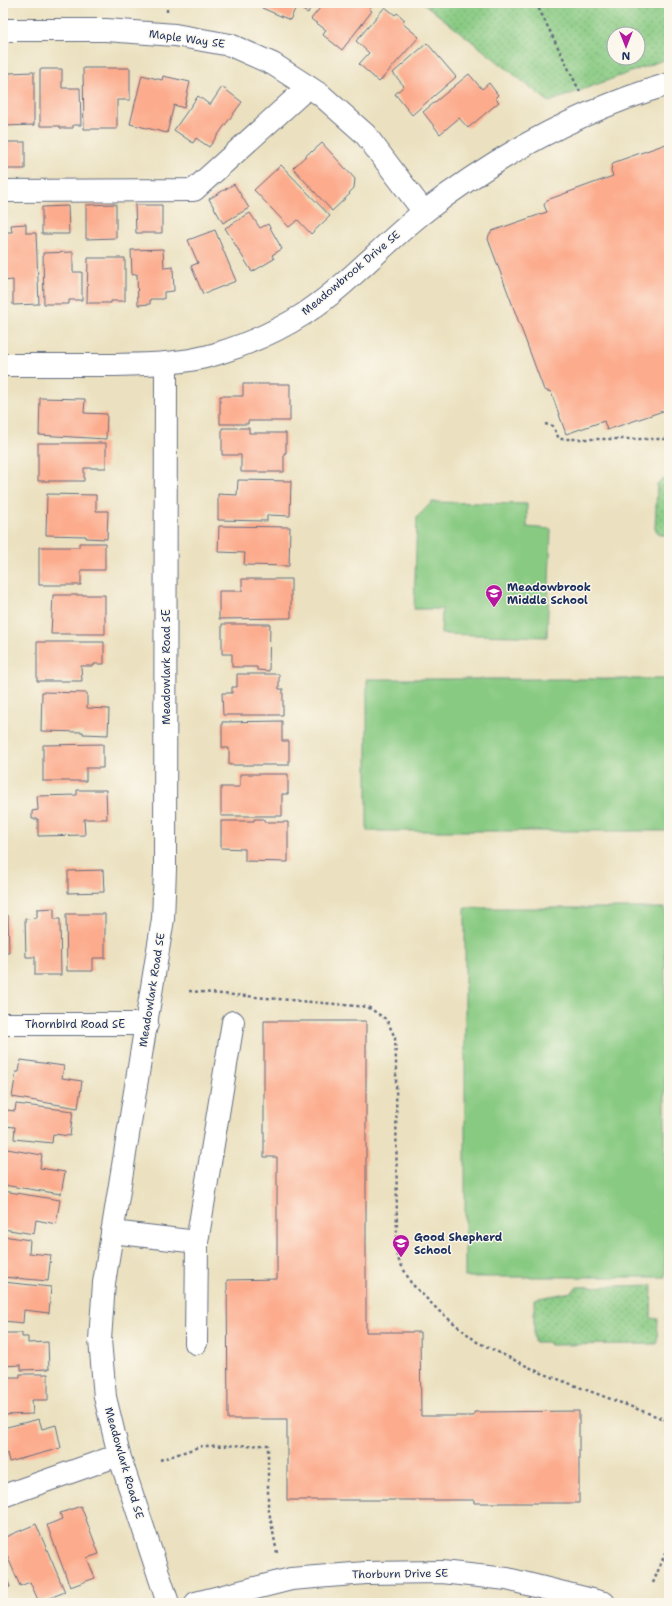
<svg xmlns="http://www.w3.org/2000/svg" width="672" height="1606" font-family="'Shantell Sans',sans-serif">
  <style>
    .grass { fill: url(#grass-dots); stroke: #527c70; fill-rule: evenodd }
    .pitch { fill: #88ca82; stroke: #527c70 }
    .building { fill: #fcac8d }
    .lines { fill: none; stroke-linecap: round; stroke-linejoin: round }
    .minor-casing { stroke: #646d80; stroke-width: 24 }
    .path { stroke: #646d80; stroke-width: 2.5; stroke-dasharray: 3 3; stroke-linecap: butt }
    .minor { stroke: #fff; stroke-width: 22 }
    .labels { text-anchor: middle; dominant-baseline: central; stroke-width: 3; stroke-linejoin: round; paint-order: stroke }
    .street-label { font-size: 11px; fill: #1b2f5e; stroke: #fbf7ec }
    .poi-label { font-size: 11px; font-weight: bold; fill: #1b2f5e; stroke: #fbf7ec; text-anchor: start }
  </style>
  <defs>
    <pattern id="grass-dots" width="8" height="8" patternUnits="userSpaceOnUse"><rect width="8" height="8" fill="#88ca82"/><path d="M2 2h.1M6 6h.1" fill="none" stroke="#6ea46e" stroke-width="1.8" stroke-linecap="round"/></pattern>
  </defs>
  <rect width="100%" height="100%" fill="#fbf7ec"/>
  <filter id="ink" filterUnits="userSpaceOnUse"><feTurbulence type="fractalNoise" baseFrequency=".025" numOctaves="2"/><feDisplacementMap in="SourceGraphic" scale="8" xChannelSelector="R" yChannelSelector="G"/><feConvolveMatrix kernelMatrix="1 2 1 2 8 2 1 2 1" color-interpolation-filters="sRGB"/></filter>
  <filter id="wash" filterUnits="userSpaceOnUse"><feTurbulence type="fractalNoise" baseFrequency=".012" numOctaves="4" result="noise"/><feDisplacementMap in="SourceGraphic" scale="16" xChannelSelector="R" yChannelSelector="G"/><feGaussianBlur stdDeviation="0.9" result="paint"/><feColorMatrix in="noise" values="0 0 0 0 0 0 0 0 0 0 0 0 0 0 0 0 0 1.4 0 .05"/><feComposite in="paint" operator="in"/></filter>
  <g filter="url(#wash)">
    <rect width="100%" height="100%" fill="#ebe1c0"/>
    <g class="grass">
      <path d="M 423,3 L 669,3 L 669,58 L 549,102 ZM 614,34 L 638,34 L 638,58 L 614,58 Z"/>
      <polygon points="662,479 669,479 669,535 660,535 655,529 657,484"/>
      <polygon points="652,1285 651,1318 658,1319 657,1344 550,1345 547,1342 534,1342 534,1299 571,1292 577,1287"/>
    </g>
    <g class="pitch">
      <polygon points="432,502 527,504 527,527 551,529 547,637 441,634 442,609 414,609 417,517"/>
      <rect x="367" y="679" width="302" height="152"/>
      <rect x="465" y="908" width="200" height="369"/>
    </g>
    <g id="blocks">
      <g class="building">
        <polygon points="264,3 312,3 308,13 296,7 290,20 262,8"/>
        <polygon points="324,3 373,3 369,9 372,11 342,50 323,35 326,30 311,19"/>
        <polygon points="385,7 395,15 397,13 405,20 402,23 419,37 379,82 359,64 369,53 356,41"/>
        <polygon points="427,43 456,77 412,115 395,94 404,86 393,73"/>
        <polygon points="83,68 130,68 130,100 117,100 117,129 84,129"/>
        <polygon points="40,69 62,69 62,88 80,88 81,125 73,125 73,128 60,128 60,126 40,126"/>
        <polygon points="34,72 34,125 3,126 3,83 9,83 9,73"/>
        <polygon points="469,74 482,89 489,83 498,95 495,98 499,102 468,128 459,118 440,134 423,112"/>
        <polygon points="142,75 162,80 163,76 190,82 184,108 174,105 167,133 130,124"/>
        <polygon points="222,87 242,102 209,147 196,138 193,143 174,130 198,96 210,105"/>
        <rect x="3" y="142" width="22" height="27"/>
        <polygon points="322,143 355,179 354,188 349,193 350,194 332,211 293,168 311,151 312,152"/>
        <polygon points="669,143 669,409 607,430 604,421 566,434 551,392 544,390 488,239 489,235 492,231 547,212 544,205 547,200 613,176 611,170 612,165 615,162"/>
        <polygon points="281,165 330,216 311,234 298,220 289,227 254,190"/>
        <polygon points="234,184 249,208 223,223 209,199"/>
        <polygon points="116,204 116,238 86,239 86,205"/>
        <polygon points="135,205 162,205 162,233 136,233"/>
        <polygon points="68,206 69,234 42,234 42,207"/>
        <polygon points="250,213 260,228 268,224 282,249 272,255 274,259 252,272 225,228"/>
        <polygon points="26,224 26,233 36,233 39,304 13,305 13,280 3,281 3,232 12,232 11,225"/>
        <polygon points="215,230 236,281 203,294 191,266 198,263 188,240"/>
        <polygon points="163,249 164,268 173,267 174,291 164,292 164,299 150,299 150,304 138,305 137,274 132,275 131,250"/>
        <polygon points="73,252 73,272 82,272 82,300 69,300 69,304 44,304 43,253"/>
        <polygon points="88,258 125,258 125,301 111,301 111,303 87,303"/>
        <polygon points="243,384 290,384 290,421 248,421 248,424 220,424 220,396 243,396"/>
        <polygon points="40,398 85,399 84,413 107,414 106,439 39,435"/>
        <polygon points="222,428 249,428 249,433 286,433 286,453 284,453 284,472 241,472 241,455 222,455"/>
        <polygon points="38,443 106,443 106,468 84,468 84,481 38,481"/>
        <polygon points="238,480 291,481 290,516 267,515 267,521 218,520 218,494 237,495"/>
        <polygon points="47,494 96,495 96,511 108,511 107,539 86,538 86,536 46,535"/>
        <polygon points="219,526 290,527 289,566 244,565 245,553 218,552"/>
        <polygon points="79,543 105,543 105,570 81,570 81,585 39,585 39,547 79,547"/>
        <polygon points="242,579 291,579 291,618 219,619 219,591 242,591"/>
        <polygon points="53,595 105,595 105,634 51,634"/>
        <polygon points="222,624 270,624 269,671 257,670 257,667 232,667 232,654 222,654"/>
        <polygon points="37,642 104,642 104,664 94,664 94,666 81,666 82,681 37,681"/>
        <polygon points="237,674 279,674 279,689 283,689 283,715 223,715 222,693 232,693 232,687 237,687"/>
        <polygon points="42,692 87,693 87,708 109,709 108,735 83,734 83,732 41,731"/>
        <polygon points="282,721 282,741 289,741 289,765 229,765 229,748 222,748 222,722"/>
        <polygon points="103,744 103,768 86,768 86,781 43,781 43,745"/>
        <polygon points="240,774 288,774 288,794 282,794 282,816 221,816 221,787 240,787"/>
        <polygon points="77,790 106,790 107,819 84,819 85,835 38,836 38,819 32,819 32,811 38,810 37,796 77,795"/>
        <polygon points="254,819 264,819 264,822 288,822 288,862 245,861 245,849 221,848 221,821 254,821"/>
        <polygon points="103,870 104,892 68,893 68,871"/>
        <polygon points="54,908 54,919 60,919 61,975 35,975 35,957 26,957 25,919 37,918 37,909"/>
        <polygon points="66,914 105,914 105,958 93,958 93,971 67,971"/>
        <polygon points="3,915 8,915 9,953 3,953"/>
        <polygon points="264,1021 366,1021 366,1332 420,1332 421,1416 474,1416 474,1412 579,1411 579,1503 474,1503 474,1500 287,1500 287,1419 228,1419 227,1280 277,1279 277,1157 264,1157"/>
        <polygon points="21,1060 64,1066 62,1078 82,1081 78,1108 12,1097 16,1072 19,1072"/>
        <polygon points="16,1104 73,1111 70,1136 53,1134 52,1143 14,1139 15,1127 4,1126 6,1110 15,1111"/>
        <polygon points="7,1149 42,1155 40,1168 65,1172 61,1194 3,1185 3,1156 6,1153"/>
        <polygon points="3,1191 60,1200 56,1224 36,1220 34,1234 3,1229"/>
        <polygon points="3,1236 30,1240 29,1253 51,1255 48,1281 3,1277"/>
        <polygon points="3,1282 51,1287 49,1313 24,1310 23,1323 3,1321"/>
        <polygon points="3,1333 22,1333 22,1337 28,1337 28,1343 48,1342 49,1369 21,1370 21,1365 3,1366"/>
        <polygon points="20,1374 48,1374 48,1400 32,1400 33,1414 3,1415 3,1377 20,1377"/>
        <polygon points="39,1419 42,1429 56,1425 61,1448 9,1462 7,1453 3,1454 3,1441 4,1441 3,1428"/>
        <polygon points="81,1506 99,1554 87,1558 95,1578 70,1587 47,1525 62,1519 60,1513"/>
        <polygon points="36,1524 65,1592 39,1602 30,1582 20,1586 3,1546 3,1538"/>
        <polygon points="3,1567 10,1587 3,1589"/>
      </g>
    </g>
  </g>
  <g filter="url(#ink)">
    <use href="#blocks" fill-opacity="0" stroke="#646d80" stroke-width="1"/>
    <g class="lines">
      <defs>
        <g id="minor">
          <polyline points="3,30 106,30 175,35 230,45 273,64 321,95 365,134 424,212"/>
          <polyline points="3,191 194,190 308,87"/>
          <polyline points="166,364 165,869 163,919 104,1283 100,1340 105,1397 119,1455 168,1603"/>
          <path d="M 3,365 C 38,365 73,365 108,365 C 144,364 180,365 216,354 C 245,345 279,330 304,314 C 348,285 383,244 424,212 C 497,156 581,110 669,84"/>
          <polyline points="3,1024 147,1024"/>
          <polyline points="112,1232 197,1242"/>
          <polyline points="196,1343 197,1242 233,1022"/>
          <polyline points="3,1496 119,1455"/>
          <polyline points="196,1603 291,1579 366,1573 441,1572 507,1579 604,1603"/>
        </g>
      </defs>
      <use href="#minor" class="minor-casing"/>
      <g class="path">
        <polyline points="536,3 580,92"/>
        <polyline points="167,12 167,3"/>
        <polyline points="545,424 553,426 559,439 669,439"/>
        <polyline points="189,991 368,1007 387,1020 395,1038 396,1061 397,1257 411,1283 439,1311 477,1342 539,1372 669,1421"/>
        <polyline points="160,1460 202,1446 268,1445 268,1506 277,1553"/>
        <polyline points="653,1583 669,1544"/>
      </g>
      <use href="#minor" class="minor"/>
    </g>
  </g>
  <defs>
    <symbol id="school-pin" viewBox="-11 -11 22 30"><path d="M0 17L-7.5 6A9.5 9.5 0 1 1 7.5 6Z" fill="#b5179e" stroke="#fbf7ec"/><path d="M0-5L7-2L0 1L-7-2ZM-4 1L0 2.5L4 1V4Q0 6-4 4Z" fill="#fff"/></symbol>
  </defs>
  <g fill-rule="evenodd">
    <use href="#school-pin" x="484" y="583" width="20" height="27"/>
    <use href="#school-pin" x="391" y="1233" width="20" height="27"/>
  </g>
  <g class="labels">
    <g class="street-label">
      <text transform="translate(187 39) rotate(8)">Maple Way SE</text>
      <text transform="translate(351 273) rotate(-40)">Meadowbrook Drive SE</text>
      <text transform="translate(166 667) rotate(-90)">Meadowlark Road SE</text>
      <text transform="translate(152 990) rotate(-81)">Meadowlark Road SE</text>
      <text x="75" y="1024">Thornbird Road SE</text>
      <text transform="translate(124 1463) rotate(74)">Meadowlark Road SE</text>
      <text transform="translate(400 1574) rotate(-1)">Thorburn Drive SE</text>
    </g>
    <g class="poi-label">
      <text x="507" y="587">Meadowbrook<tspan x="507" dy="13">Middle School</tspan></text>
      <text x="414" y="1237">Good Shepherd<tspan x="414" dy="13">School</tspan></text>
    </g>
  </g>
  <rect width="672" height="1606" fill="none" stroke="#fbf7ec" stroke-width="16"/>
  <g transform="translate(626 46) rotate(180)"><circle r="19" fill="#fbf7ec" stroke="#a1a7b3"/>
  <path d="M0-3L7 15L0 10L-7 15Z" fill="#b5179e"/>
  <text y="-6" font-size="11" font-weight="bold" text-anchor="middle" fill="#1b2f5e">N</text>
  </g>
</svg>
